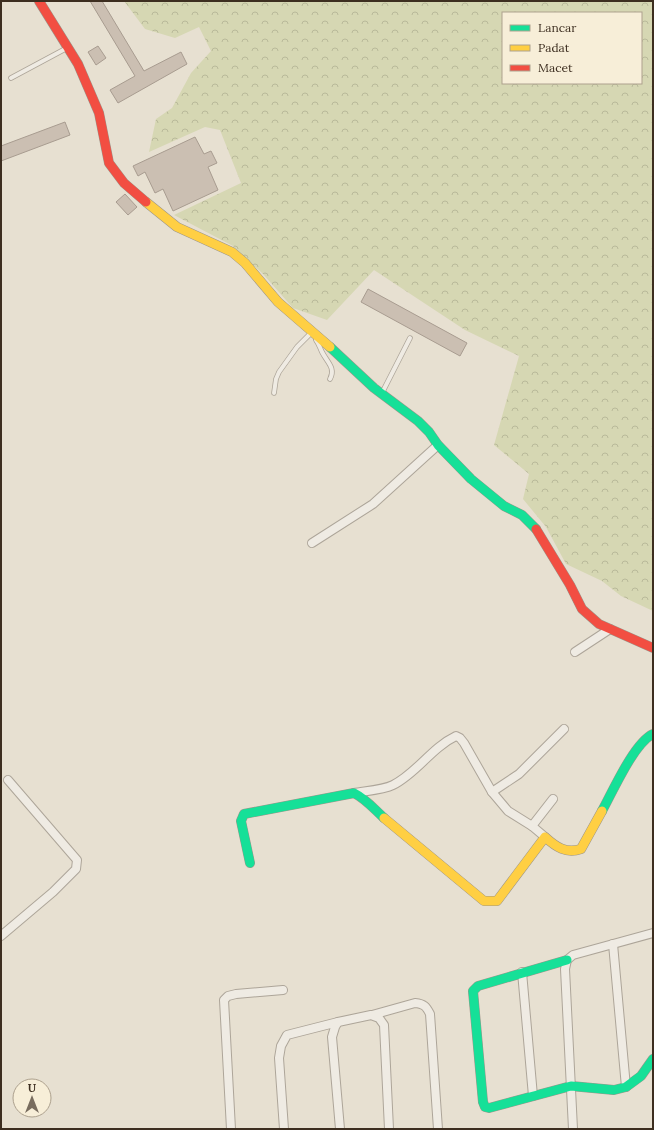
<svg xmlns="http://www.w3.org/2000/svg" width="654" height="1130" font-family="Lora,serif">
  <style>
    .forest { fill: url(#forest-crowns); fill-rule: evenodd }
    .building { fill: #cbbfb2; stroke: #a89c90 }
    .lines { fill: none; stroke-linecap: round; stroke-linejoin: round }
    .lane-casing { stroke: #ada599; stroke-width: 5.5 }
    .street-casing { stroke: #ada599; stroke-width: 10 }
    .fast-casing { stroke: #9c958a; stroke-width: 10 }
    .slow-casing { stroke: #9c958a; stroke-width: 10 }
    .jam-casing { stroke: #9c958a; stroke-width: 10 }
    .lane { stroke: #efebe3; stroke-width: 4 }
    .street { stroke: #efebe3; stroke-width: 8 }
    .fast { stroke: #16e098; stroke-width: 9 }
    .slow { stroke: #ffcf43; stroke-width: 9 }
    .jam { stroke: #f24e42; stroke-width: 9 }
  </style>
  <defs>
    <pattern id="forest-crowns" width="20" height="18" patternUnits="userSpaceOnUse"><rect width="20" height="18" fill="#d6d7b3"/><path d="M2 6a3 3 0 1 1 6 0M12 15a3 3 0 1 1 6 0" fill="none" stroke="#b9b99a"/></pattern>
  </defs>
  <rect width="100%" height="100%" fill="#e7e0d1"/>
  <path class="forest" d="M 124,1 L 653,1 L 653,611 L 621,596 L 602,581 L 566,564 L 546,527 L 523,499 L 529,474 L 494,445 L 519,356 L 465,330 L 374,270 L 327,320 L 293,308 L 263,274 L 233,246 L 174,215 L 241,183 L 220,130 L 205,127 L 149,152 L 156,119 L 172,108 L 191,73 L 211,51 L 199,27 L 175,38 L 145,29 ZM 503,13 L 641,13 L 641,83 L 503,83 Z"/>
  <g class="building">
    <polygon points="90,1 102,1 144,71 181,52 187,64 118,103 110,90 135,76"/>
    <polygon points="98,46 106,58 96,65 88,52"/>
    <polygon points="65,122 70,135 1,161 1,146"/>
    <polygon points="195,137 204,154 211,151 217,163 208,167 218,190 173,211 163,189 155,193 145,172 138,176 133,166"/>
    <polygon points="125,194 137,207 128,215 116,202"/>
    <polygon points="368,289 467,343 460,356 361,302"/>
  </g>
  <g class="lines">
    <defs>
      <g id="lane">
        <polyline points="11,78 67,48"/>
        <path d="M 316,340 C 319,344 320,348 322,352 C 327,362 336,368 330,379"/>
        <polyline points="274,393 276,379 279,372 297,347 313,331"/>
        <polyline points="382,393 410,338"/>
      </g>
      <g id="street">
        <polyline points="312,543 373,504 438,445"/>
        <polyline points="575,652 610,629"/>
        <polyline points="492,792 519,774 564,729"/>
        <path d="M 354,793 C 365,791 383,790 393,785 C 417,773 431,748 456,736 L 460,738 L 464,743 L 492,792 L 508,811 L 532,826 L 545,837"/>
        <polyline points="532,826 553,799"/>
        <polyline points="1,936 53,892 76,869 77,860 8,780"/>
        <polyline points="613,944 626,1087"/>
        <polyline points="522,972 533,1096"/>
        <path d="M 372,1015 L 415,1003 C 424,1004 426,1006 430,1014 L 438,1129"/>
        <polyline points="231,1129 224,1000 228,996 236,994 283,990"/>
        <polyline points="284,1129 279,1058 281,1046 287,1035 338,1022"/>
        <polyline points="340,1129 332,1037 335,1027 338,1022 371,1015 379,1018 384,1025 389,1129"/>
        <polyline points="573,1129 565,969 567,960 573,955 653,933"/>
      </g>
      <g id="fast">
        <polyline points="330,347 374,388 418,421 429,432 438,445 471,479 504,506 522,515 536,529"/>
        <path d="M 602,811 C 613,791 634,743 653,734"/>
        <path d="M 250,863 L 241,821 L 244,814 L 354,793 C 366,799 374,809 384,818"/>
        <polyline points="567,960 478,986 473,991 483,1102 485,1107 489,1108 571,1086 614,1090 626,1087 641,1076 653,1059"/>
      </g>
      <g id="slow">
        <polyline points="146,202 177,227 232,252 245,263 278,302 330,347"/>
        <path d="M 384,818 L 484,901 L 497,901 L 545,837 C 556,847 566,854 581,849 L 602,811"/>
      </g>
      <g id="jam">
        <polyline points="39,1 78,64 99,113 109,163 124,183 146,202"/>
        <polyline points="536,529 570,585 582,609 599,624 653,648"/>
      </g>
    </defs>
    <use href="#lane" class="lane-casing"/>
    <use href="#street" class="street-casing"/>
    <use href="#fast" class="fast-casing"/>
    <use href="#slow" class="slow-casing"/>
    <use href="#jam" class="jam-casing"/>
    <use href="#lane" class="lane"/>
    <use href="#street" class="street"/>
    <use href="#fast" class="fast"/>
    <use href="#slow" class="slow"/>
    <use href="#jam" class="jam"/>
  </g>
  <rect width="654" height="1130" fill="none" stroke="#3d2e20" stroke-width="4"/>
  <rect x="502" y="12" width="140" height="72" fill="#f7eed8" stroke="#ada18e"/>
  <rect x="510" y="25" width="20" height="6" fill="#16e098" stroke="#ada18e"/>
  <text x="538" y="32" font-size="12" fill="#3d2e20">Lancar</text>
  <rect x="510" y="45" width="20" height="6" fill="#ffcf43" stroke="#ada18e"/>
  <text x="538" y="52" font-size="12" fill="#3d2e20">Padat</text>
  <rect x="510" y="65" width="20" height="6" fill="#f24e42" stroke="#ada18e"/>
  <text x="538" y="72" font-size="12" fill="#3d2e20">Macet</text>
  <g transform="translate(32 1098)"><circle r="19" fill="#f7eed8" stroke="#ada18e"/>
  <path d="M0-3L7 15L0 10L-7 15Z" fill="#786c5e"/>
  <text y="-6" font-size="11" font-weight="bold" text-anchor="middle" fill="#3d2e20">U</text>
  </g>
</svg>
